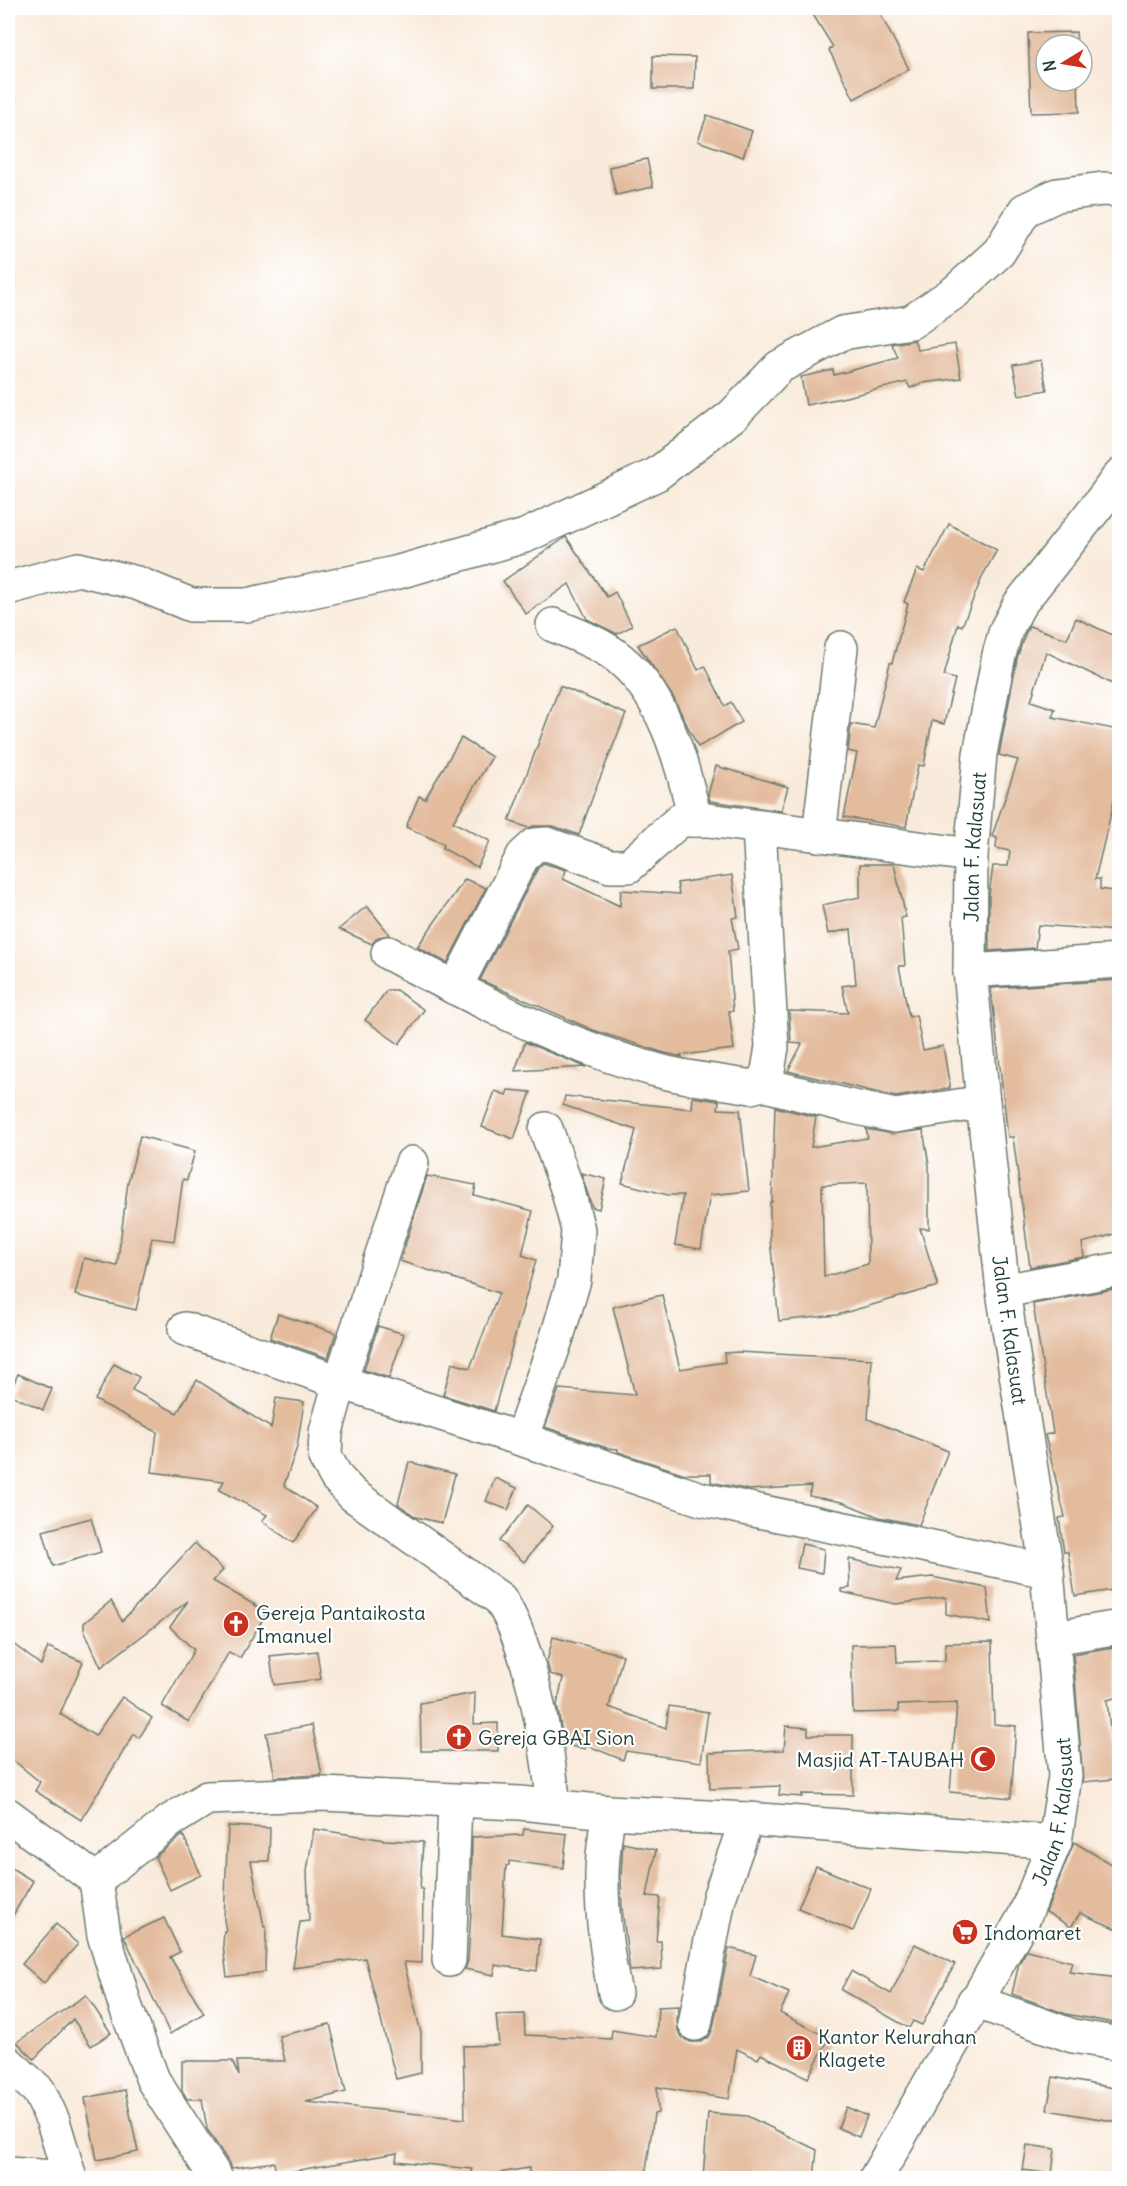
<svg xmlns="http://www.w3.org/2000/svg" width="1127" height="2186" font-family="Delius,sans-serif">
  <style>
    .building { fill: #e3bb9d; fill-rule: evenodd }
    .lines { fill: none; stroke-linecap: round; stroke-linejoin: round }
    .minor-casing { stroke: #6b7a6e; stroke-width: 36 }
    .minor { stroke: #fff; stroke-width: 33 }
    .labels { text-anchor: middle; dominant-baseline: central; stroke-width: 4.5; stroke-linejoin: round; paint-order: stroke }
    .street-label { font-size: 20px; fill: #1f3d34; stroke: #fff }
    .poi-label { font-size: 20px; fill: #1f3d34; stroke: #fff; text-anchor: start }
  </style>
  <rect width="100%" height="100%" fill="#fff"/>
  <filter id="ink" filterUnits="userSpaceOnUse"><feTurbulence type="fractalNoise" baseFrequency=".0167" numOctaves="2"/><feDisplacementMap in="SourceGraphic" scale="12" xChannelSelector="R" yChannelSelector="G"/><feConvolveMatrix kernelMatrix="1 2 1 2 8 2 1 2 1" color-interpolation-filters="sRGB"/></filter>
  <filter id="wash" filterUnits="userSpaceOnUse"><feTurbulence type="fractalNoise" baseFrequency=".008" numOctaves="4" result="noise"/><feDisplacementMap in="SourceGraphic" scale="24" xChannelSelector="R" yChannelSelector="G"/><feGaussianBlur stdDeviation="1.35" result="paint"/><feColorMatrix in="noise" values="0 0 0 0 0 0 0 0 0 0 0 0 0 0 0 0 0 1.4 0 .05"/><feComposite in="paint" operator="in"/></filter>
  <g filter="url(#wash)">
    <rect width="100%" height="100%" fill="#f9ebdb"/>
    <g id="blocks">
      <g class="building">
        <polygon points="809,8 877,8 909,69 854,99 829,50 833,47"/>
        <polygon points="1076,32 1077,45 1046,45 1046,81 1078,81 1079,112 1031,113 1028,33"/>
        <polygon points="653,56 695,57 694,89 653,89"/>
        <polygon points="707,115 752,131 743,157 698,141"/>
        <polygon points="647,159 653,187 616,195 609,167"/>
        <polygon points="914,340 918,350 955,344 961,378 923,383 910,388 907,382 846,397 806,405 801,377 833,370 834,375 898,358 892,344"/>
        <polygon points="1041,360 1047,390 1019,395 1013,365"/>
        <polygon points="949,524 997,550 983,575 962,626 958,624 944,676 955,679 944,724 932,721 924,766 918,765 906,827 844,817 857,753 848,751 851,724 874,728 890,663 892,663 908,604 904,602 917,569 924,572"/>
        <polygon points="566,537 607,597 615,592 632,626 617,634 587,619 569,584 526,614 503,581"/>
        <polygon points="1076,618 1119,638 1119,687 1046,652 1031,701 1055,709 1052,717 1119,730 1119,780 1095,879 1100,879 1100,889 1119,892 1119,931 1038,925 1035,948 989,951 989,895 993,866 1008,866 1010,851 996,848 997,838 992,836 1018,760 999,755 1017,659 1024,637 1029,626 1067,639"/>
        <polygon points="677,626 698,670 705,666 725,706 731,702 742,722 698,747 673,697 638,645"/>
        <polygon points="560,686 626,714 594,793 579,835 553,826 533,826 529,828 509,821"/>
        <polygon points="461,738 492,757 453,822 490,841 477,867 442,848 444,844 406,827 419,796 425,799"/>
        <polygon points="716,766 788,787 781,811 710,801 708,794"/>
        <polygon points="543,863 566,870 563,879 620,906 621,890 679,894 677,883 732,875 738,917 732,918 738,949 728,951 733,1011 729,1011 734,1049 681,1055 682,1057 661,1052 593,1030 480,980 538,868"/>
        <polygon points="860,864 894,864 906,917 901,918 905,966 899,966 909,1017 916,1015 923,1050 943,1046 950,1088 896,1097 788,1071 802,1044 791,1043 789,1011 848,1013 842,986 856,984 851,929 828,934 822,905 860,897"/>
        <polygon points="465,879 486,888 447,963 417,947"/>
        <polygon points="367,906 390,935 378,937 372,944 339,929"/>
        <polygon points="1119,980 1119,1233 1082,1243 1084,1257 1030,1267 1013,1137 1008,1137 991,988"/>
        <polygon points="387,990 396,990 424,1010 399,1044 365,1020"/>
        <polygon points="525,1042 546,1051 586,1067 515,1071"/>
        <polygon points="508,1090 531,1092 514,1139 482,1127 495,1091 506,1095"/>
        <polygon points="565,1096 692,1109 693,1097 719,1101 718,1109 740,1110 749,1191 710,1195 701,1249 675,1245 683,1195 668,1195 622,1183 636,1130 563,1105"/>
        <path d="M 775,1107 L 816,1117 L 811,1147 L 868,1138 L 866,1129 L 892,1134 L 923,1130 L 929,1165 L 929,1229 L 920,1228 L 938,1286 L 837,1315 L 779,1321 L 770,1240 L 770,1202 L 772,1202 ZM 867,1183 L 868,1264 L 824,1277 L 822,1185 Z"/>
        <polygon points="140,1136 195,1151 187,1180 183,1179 174,1241 152,1238 136,1310 75,1295 84,1258 117,1266 128,1182"/>
        <polygon points="581,1173 606,1179 599,1209 592,1207"/>
        <polygon points="427,1176 476,1185 474,1195 533,1211 522,1255 536,1260 494,1411 443,1395 452,1363 470,1368 499,1293 400,1261"/>
        <polygon points="1119,1288 1119,1547 1114,1548 1119,1589 1075,1596 1068,1552 1064,1552 1059,1518 1065,1517 1045,1435 1053,1433 1033,1304"/>
        <polygon points="662,1295 680,1369 725,1362 724,1353 738,1352 872,1359 868,1419 948,1451 919,1525 879,1517 842,1502 809,1496 811,1486 749,1490 711,1482 711,1474 685,1474 618,1452 618,1449 607,1448 545,1427 559,1389 635,1395 613,1307"/>
        <polygon points="278,1314 336,1333 328,1358 270,1338"/>
        <polygon points="378,1326 404,1334 389,1378 364,1370"/>
        <polygon points="114,1364 139,1377 132,1390 177,1413 197,1380 271,1428 276,1398 304,1402 297,1447 284,1485 317,1508 293,1543 262,1521 267,1515 219,1490 224,1481 152,1472 157,1432 95,1400"/>
        <polygon points="18,1374 52,1389 43,1410 9,1394"/>
        <polygon points="409,1462 455,1474 442,1523 416,1517 398,1504"/>
        <polygon points="495,1478 517,1488 508,1510 486,1501"/>
        <polygon points="528,1505 553,1526 524,1562 499,1541"/>
        <polygon points="91,1518 101,1552 53,1566 43,1531"/>
        <polygon points="195,1543 223,1570 213,1581 267,1612 240,1658 229,1652 189,1722 162,1706 194,1650 170,1627 188,1601 101,1667 84,1630 84,1623 111,1601 122,1621"/>
        <polygon points="802,1544 824,1549 822,1573 797,1568"/>
        <polygon points="849,1559 901,1570 896,1581 932,1577 987,1588 991,1623 946,1614 946,1597 896,1604 841,1592 841,1589 850,1588"/>
        <polygon points="553,1637 623,1655 609,1707 666,1728 669,1706 708,1712 701,1762 626,1751 623,1760 586,1745 585,1749 564,1745 557,1705 563,1678 550,1674 547,1662"/>
        <polygon points="8,1640 41,1665 48,1647 83,1662 60,1714 95,1736 122,1697 152,1718 139,1738 134,1734 81,1820 35,1791 40,1782 8,1756"/>
        <polygon points="992,1642 994,1724 1016,1726 1011,1798 950,1792 957,1703 898,1705 898,1712 853,1713 851,1645 896,1644 897,1662 945,1661 945,1643"/>
        <polygon points="1119,1646 1119,1697 1107,1700 1115,1779 1083,1782 1073,1654"/>
        <polygon points="317,1651 321,1679 274,1685 270,1656"/>
        <polygon points="475,1693 474,1724 498,1723 498,1751 421,1751 420,1703"/>
        <polygon points="312,1725 322,1775 275,1777 266,1733"/>
        <polygon points="786,1726 808,1728 808,1735 853,1735 853,1795 802,1794 802,1797 779,1795 780,1786 710,1789 709,1753 784,1750"/>
        <polygon points="228,1826 270,1828 269,1861 251,1861 264,1927 266,1926 265,1972 227,1977 223,1945 224,1931 226,1931 224,1920"/>
        <polygon points="314,1829 385,1840 423,1842 420,1889 423,1889 422,1963 404,1962 421,2033 421,2073 396,2079 365,1958 293,1968 300,1922 309,1921 307,1871"/>
        <polygon points="524,1829 567,1834 563,1868 509,1861 509,1865 506,1866 502,1934 540,1939 537,1971 495,1965 494,1975 465,1969 468,1961 471,1911 472,1837 523,1835"/>
        <polygon points="183,1835 201,1875 170,1890 155,1857"/>
        <polygon points="1074,1842 1119,1869 1119,1930 1080,1913 1071,1927 1046,1912"/>
        <polygon points="623,1843 656,1850 647,1896 660,1897 656,1941 661,1941 662,1969 630,1971 622,1909 621,1874"/>
        <polygon points="8,1866 33,1881 8,1924"/>
        <polygon points="816,1866 871,1889 853,1931 798,1908"/>
        <polygon points="164,1918 180,1952 170,1957 204,2013 170,2034 124,1936"/>
        <polygon points="56,1924 78,1944 44,1983 22,1964"/>
        <polygon points="915,1944 955,1964 922,2025 913,2021 909,2028 841,1990 851,1971 891,1994"/>
        <polygon points="729,1948 756,1955 750,1976 789,1993 780,2013 829,2038 808,2078 761,2054 758,2059 737,2049 729,2099 657,2087 658,2113 654,2114 645,2178 529,2178 529,2168 473,2177 472,2169 396,2161 397,2153 276,2174 274,2162 232,2168 207,2129 202,2099 187,2099 182,2090 182,2061 232,2061 239,2076 237,2061 285,2061 279,2036 330,2024 346,2092 306,2102 465,2119 463,2046 499,2045 496,2015 524,2014 525,2035 611,2039 612,2030 656,2037 658,2007 679,2006 677,2020 678,2031 682,2038 691,2042 701,2042 709,2037 713,2028"/>
        <polygon points="1027,1950 1072,1962 1069,1972 1119,1978 1119,2024 1066,2014 1012,1994 1019,1963"/>
        <polygon points="86,1995 111,2033 91,2046 73,2019 34,2059 17,2042"/>
        <polygon points="1053,2077 1119,2089 1119,2122 1047,2110"/>
        <polygon points="125,2090 138,2152 97,2160 85,2098"/>
        <polygon points="846,2107 867,2116 859,2137 838,2128"/>
        <polygon points="708,2113 747,2116 817,2150 814,2178 703,2178"/>
        <polygon points="1027,2145 1055,2149 1052,2174 1023,2170"/>
      </g>
    </g>
  </g>
  <g filter="url(#ink)">
    <use href="#blocks" fill-opacity="0" stroke="#6b7a6e" stroke-width="1.5"/>
    <g class="lines">
      <defs>
        <g id="minor">
          <polyline points="8,588 78,569 137,583 191,605 247,605 395,573 525,536 657,474 733,415 779,367 842,333 911,322 955,292 999,252 1025,210 1057,195 1103,189 1120,190"/>
          <path d="M 553,625 C 573,633 594,641 612,653 C 663,688 683,764 695,820"/>
          <polyline points="819,835 841,648"/>
          <path d="M 388,953 C 474,998 562,1045 656,1070 C 687,1079 720,1081 751,1087 L 762,1084 L 768,1071 L 772,1047 L 759,828"/>
          <polyline points="970,971 1120,961"/>
          <polyline points="455,988 523,856 535,845 547,844 610,866 629,866 680,820 708,820 971,855"/>
          <polyline points="762,1084 848,1106 895,1116 983,1102"/>
          <path d="M 412,1163 L 340,1382 L 326,1432 L 325,1457 L 337,1478 L 353,1495 L 500,1599 C 533,1651 547,1745 554,1806"/>
          <polyline points="1003,1291 1120,1269"/>
          <polyline points="185,1329 340,1382 521,1439 701,1499 1047,1571"/>
          <polyline points="521,1439 557,1337 574,1280 578,1230 568,1191 546,1129"/>
          <polyline points="1053,1638 1120,1627"/>
          <path d="M 608,1812 C 606,1835 601,1859 602,1882 C 602,1920 607,1956 615,1993"/>
          <polyline points="8,1815 96,1880 104,1935 125,2005 153,2080 216,2178"/>
          <polyline points="96,1880 170,1821 207,1798 322,1794 520,1803 608,1812 747,1819 1055,1842"/>
          <polyline points="449,1960 455,1802"/>
          <polyline points="974,2001 1073,2036 1120,2044"/>
          <polyline points="695,2024 719,1898 747,1819"/>
          <polyline points="8,2063 39,2091 53,2121 70,2178"/>
          <polyline points="8,2174 69,2178"/>
          <path id="s1" d="M 876,2178 L 1024,1917 L 1055,1842 L 1065,1776 L 1047,1571 L 1003,1291 L 983,1102 L 970,971 L 971,855 L 980,754 L 999,655 L 1006,630 L 1019,605 L 1105,496 L 1120,475"/>
        </g>
      </defs>
      <use href="#minor" class="minor-casing"/>
      <use href="#minor" class="minor"/>
    </g>
  </g>
  <defs>
    <symbol id="church-disc" viewBox="-11 -11 22 22"><circle r="9.5" fill="#c8321e" stroke="#fff"/><path d="M-1.2-6h2.4v3.5h3.3v2.4h-3.3V6h-2.4V-.1h-3.3v-2.4h3.3Z" fill="#fff"/></symbol>
    <symbol id="mosque-disc" viewBox="-11 -11 22 22"><circle r="9.5" fill="#c8321e" stroke="#fff"/><path d="M3.5-4.9A6 6 0 1 0 3.5 4.9A5 5 0 1 1 3.5-4.9Z" fill="#fff"/></symbol>
    <symbol id="supermarket-disc" viewBox="-11 -11 22 22"><circle r="9.5" fill="#c8321e" stroke="#fff"/><path d="M-6-5.5h2.5l.6 2H6L4.5 2H-2.5L-4.4-4H-6ZM-1.5 3.2a1.3 1.3 0 1 0 .1 0ZM3 3.2a1.3 1.3 0 1 0 .1 0Z" fill="#fff"/></symbol>
    <symbol id="building-disc" viewBox="-11 -11 22 22"><circle r="9.5" fill="#c8321e" stroke="#fff"/><path d="M-4-6H4V6H1V3H-1V6H-4ZM-2.5-4.3h1.7v1.8h-1.7ZM.8-4.3h1.7v1.8H.8ZM-2.5-1h1.7V.8h-1.7ZM.8-1h1.7V.8H.8Z" fill="#fff"/></symbol>
  </defs>
  <g fill-rule="evenodd">
    <use href="#church-disc" x="221" y="1609" width="30" height="30"/>
    <use href="#church-disc" x="444" y="1722" width="30" height="30"/>
    <use href="#mosque-disc" x="968" y="1744" width="30" height="30"/>
    <use href="#supermarket-disc" x="950" y="1917" width="30" height="30"/>
    <use href="#building-disc" x="784" y="2033" width="30" height="30"/>
  </g>
  <g class="labels">
    <g class="street-label">
      <text stroke="none"><textPath href="#s1" startOffset="1383">Jalan F. Kalasuat</textPath></text>
      <text transform="translate(1010 1330) rotate(82)">Jalan F. Kalasuat</text>
      <text stroke="none"><textPath href="#s1" startOffset="411">Jalan F. Kalasuat</textPath></text>
    </g>
    <g class="poi-label">
      <text x="256" y="1612">Gereja Pantaikosta<tspan x="256" dy="23">Imanuel</tspan></text>
      <text x="478" y="1737">Gereja GBAI Sion</text>
      <text x="964" y="1759" text-anchor="end">Masjid AT-TAUBAH</text>
      <text x="984" y="1932">Indomaret</text>
      <text x="818" y="2036">Kantor Kelurahan<tspan x="818" dy="23">Klagete</tspan></text>
    </g>
  </g>
  <rect width="1127" height="2186" fill="none" stroke="#fff" stroke-width="30"/>
  <g transform="translate(1064 63) rotate(259)"><circle r="28" fill="#ffffff" stroke="#a5b1ae" stroke-width="1.5"/>
  <path d="M0-4.5L10 22L0 15L-10 22Z" fill="#c8321e"/>
  <text y="-9" font-size="16" font-weight="bold" text-anchor="middle" fill="#1f3d34">N</text>
  </g>
</svg>
